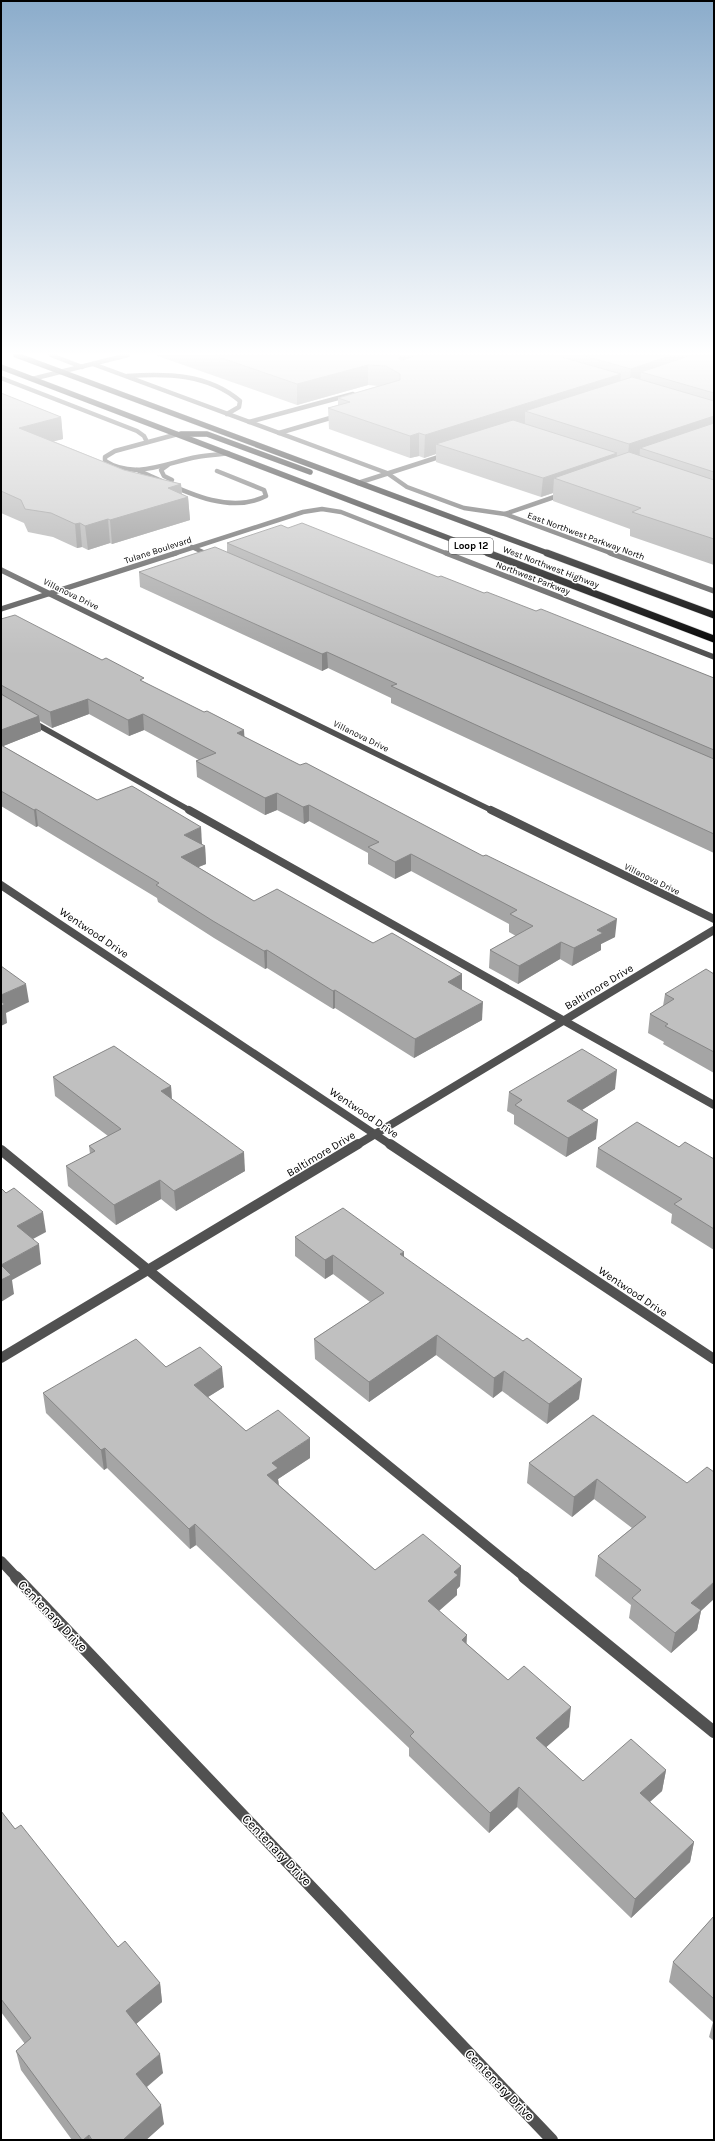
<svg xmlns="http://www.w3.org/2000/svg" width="715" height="2141" font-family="Karla,sans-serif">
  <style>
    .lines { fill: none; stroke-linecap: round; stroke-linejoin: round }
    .primary-far1-casing { stroke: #dbdbdb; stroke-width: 6 }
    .primary-casing { stroke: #dbdbdb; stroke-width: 8 }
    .service-far4 { stroke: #515151; stroke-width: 4.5 }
    .service-far3 { stroke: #515151; stroke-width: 5.5 }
    .service-far2 { stroke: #515151; stroke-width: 8 }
    .service-far1 { stroke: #515151; stroke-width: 10 }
    .service { stroke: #515151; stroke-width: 12 }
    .minor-far4 { stroke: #515151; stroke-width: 4.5 }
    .minor-far3 { stroke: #515151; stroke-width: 5.5 }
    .minor-far2 { stroke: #515151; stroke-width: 8 }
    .minor-far1 { stroke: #515151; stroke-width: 10 }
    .minor { stroke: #515151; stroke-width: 12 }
    .primary-far1 { stroke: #000; stroke-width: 5.5 }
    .primary { stroke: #000; stroke-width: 7 }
    .wall { fill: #a5a5a5 }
    .shaded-wall { fill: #868686 }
    .building { fill: #c0c0c0; stroke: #868686 }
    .labels { text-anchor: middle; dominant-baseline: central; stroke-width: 3; stroke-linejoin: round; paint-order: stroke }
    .far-street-label { font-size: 9px; fill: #000; stroke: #fff }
    .shield { fill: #fff; stroke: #4c4c4c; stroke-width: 1 }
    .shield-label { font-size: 10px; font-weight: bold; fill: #000 }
    .street-label { font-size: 11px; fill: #000; stroke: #fff }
    .near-street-label { font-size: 13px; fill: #000; stroke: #fff }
  </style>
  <rect width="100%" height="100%" fill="#fff"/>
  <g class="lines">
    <defs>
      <g id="primary-far1">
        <polyline points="16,355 550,554"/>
        <polyline points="1,367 490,554"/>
        <polyline points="181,434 207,434 310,472"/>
      </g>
      <g id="primary">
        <polyline points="488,553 714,639"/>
        <polyline points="547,553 714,615"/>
      </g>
    </defs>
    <use href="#primary-far1" class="primary-far1-casing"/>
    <use href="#primary" class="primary-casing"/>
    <g class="service-far4">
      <polyline points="51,355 82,367"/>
      <path d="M 127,376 C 167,373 208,374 240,401 L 239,407 L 227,414"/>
      <polyline points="249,422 353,394"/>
      <polyline points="279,433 337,416"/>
      <polyline points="168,465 161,470 164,476 172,480"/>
      <path d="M 137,470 C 175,486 225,517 266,496 L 264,490 L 217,471"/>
      <polyline points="505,514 563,494"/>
      <polyline points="192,547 207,554"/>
    </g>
    <g class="service-far3">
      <polyline points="205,553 212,556"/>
      <polyline points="31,721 191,811"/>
    </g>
    <polyline class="service-far2" points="189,810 714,1105"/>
    <polyline class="service-far1" points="1,1150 526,1578"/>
    <polyline class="service" points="524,1577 714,1732"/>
    <g class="minor-far4">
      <polyline points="93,364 387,473 407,487 464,508 505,514 613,554"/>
      <polyline points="1,378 137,431 144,436 147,442"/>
      <polyline points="32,379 128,355"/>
      <path d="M 178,434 L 115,451 L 105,457 L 105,461 C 134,480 166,463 197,457 C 207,455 218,455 228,453"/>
      <polyline points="358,483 445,455"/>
      <polyline points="173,554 303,512 322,509 341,512 448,554"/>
    </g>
    <g class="minor-far3">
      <polyline points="446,553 714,657"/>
      <polyline points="610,553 714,591"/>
      <polyline points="1,570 493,811"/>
      <polyline points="1,609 176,553"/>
    </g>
    <g class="minor-far2">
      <polyline points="491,810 714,919"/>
      <polyline points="1,885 391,1145"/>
      <polyline points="357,1145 714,930"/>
    </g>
    <g class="minor-far1">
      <polyline points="390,1144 714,1359"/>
      <polyline points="1,1358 358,1144"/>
      <polyline points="1,1561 17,1578"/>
    </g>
    <polyline class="minor" points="16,1577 552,2140"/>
    <use href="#primary-far1" class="primary-far1"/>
    <use href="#primary" class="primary"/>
  </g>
  <g class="wall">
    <polygon points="155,355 714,355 714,565 630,536 630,529 553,501 553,493 541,497 436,462 436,454 424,458 419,456 410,458 329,429 328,408 338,405 338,398 378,386 368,385 297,405"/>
    <polygon points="1,393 61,417 63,439 53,441 124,470 181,484 182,494 188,497 190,520 112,544 110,543 88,550 82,547 77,548 53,537 28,532 24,523 1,513"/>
    <polygon points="288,528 438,577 484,593 536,611 714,678 714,853 391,703 391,698 328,668 322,671 140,587 139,572 227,552 227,543"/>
    <polygon points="1,619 144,682 245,737 615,937 601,944 601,950 572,966 560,959 518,984 489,968 490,950 516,936 509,932 509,924 411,871 395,879 368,864 368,853 309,821 304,824 277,810 265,815 197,777 196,761 199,760 144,730 129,736 89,714 52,728 40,721 41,731 3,746 97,800 202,844 201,844 205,846 206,864 198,867 254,901 462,974 462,990 482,1020 414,1058 335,1008 333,1009 267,968 265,969 214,938 158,902 157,898 38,826 36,827 1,806"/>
    <polygon points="714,974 714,1073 663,1044 664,1042 648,1033 650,1014 663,1006 665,994"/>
    <polygon points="53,1077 171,1086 172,1099 245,1171 176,1211 161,1199 116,1225 68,1186 66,1166 90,1154 89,1146 108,1136 55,1096"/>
    <polygon points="615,1089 582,1110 596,1139 566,1157 514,1124 514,1115 507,1111 509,1092"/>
    <polygon points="679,1147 714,1159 714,1250 671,1223 672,1214 596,1167 598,1148"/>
    <polygon points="295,1237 404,1257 579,1399 547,1424 502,1391 493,1398 436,1355 369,1402 315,1359 314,1339 370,1302 333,1274 325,1279 295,1256"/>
    <polygon points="166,1367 224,1387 208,1397 246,1431 310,1458 278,1479 279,1485 375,1570 461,1566 460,1586 457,1589 457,1595 439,1611 467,1644 508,1680 569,1727 546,1747 583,1781 666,1770 662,1791 650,1802 694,1842 690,1862 631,1918 517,1807 489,1833 409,1756 409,1748 196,1545 190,1549 107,1468 104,1470 46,1413 43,1393"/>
    <polygon points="593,1415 701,1611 697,1630 671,1653 629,1618 631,1605 595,1576 598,1556 632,1528 594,1499 572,1517 527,1483 529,1463"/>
    <polygon points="1,1811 15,1829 118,1947 160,1983 162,2002 136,2024 163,2073 147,2087 164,2124 146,2140 72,2140 21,2070 16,2051 25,2044 1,2012"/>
    <polygon points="714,1916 714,2041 709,2037 713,2022 669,1982 673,1962"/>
  </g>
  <g class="shaded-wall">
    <polygon points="399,355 466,355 400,373 398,358"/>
    <polygon points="672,355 699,355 641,372 640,386 629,390 631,369"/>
    <polygon points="368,365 368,385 297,405 297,384"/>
    <polygon points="621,374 619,395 525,411 525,425 436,444 436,454 424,458 425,435"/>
    <polygon points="714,416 714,437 640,448 639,463 627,467 629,444"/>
    <polygon points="61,417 63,439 21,450 19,428"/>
    <polygon points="419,433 419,456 410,458 410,436"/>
    <polygon points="617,453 615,471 554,478 553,493 541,497 543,478"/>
    <polygon points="181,484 182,498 188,497 190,520 112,544 110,520 168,488"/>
    <polygon points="108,519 110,543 88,550 85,526"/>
    <polygon points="80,523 82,547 77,548 75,524"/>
    <polygon points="327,652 328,668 322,671 322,654"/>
    <polygon points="1,685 3,700 1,701"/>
    <polygon points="88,699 89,714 52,728 50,712"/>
    <polygon points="143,714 144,730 129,736 128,720"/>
    <polygon points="39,716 41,731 1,747 1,730"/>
    <polygon points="244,730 245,746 237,733"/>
    <polygon points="277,793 277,810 265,815 265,798"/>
    <polygon points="309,805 309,821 304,824 303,807"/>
    <polygon points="36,809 38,826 36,827 34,810"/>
    <polygon points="201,827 202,844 185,852 184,835"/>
    <polygon points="205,846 206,864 182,874 181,857"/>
    <polygon points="411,854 411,871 395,879 395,862"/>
    <polygon points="617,919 615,937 601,944 601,950 572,966 574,948 597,930"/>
    <polygon points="561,942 560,959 518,984 519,966"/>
    <polygon points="267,950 267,968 265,969 264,951"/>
    <polygon points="462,974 462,992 448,982"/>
    <polygon points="26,984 29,1002 6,1013 7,1023 1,1026 1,995"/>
    <polygon points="335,990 335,1008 333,1009 333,991"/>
    <polygon points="483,1002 482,1020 414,1058 415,1039"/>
    <polygon points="617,1070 615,1089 566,1120 567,1101"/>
    <polygon points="171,1086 172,1105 161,1091"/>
    <polygon points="598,1120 596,1139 566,1157 568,1138"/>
    <polygon points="244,1152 245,1171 176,1211 174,1191"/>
    <polygon points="160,1180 161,1199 116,1225 114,1205"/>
    <polygon points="43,1212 46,1232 20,1246 17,1226"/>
    <polygon points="39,1244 41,1264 12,1280 14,1294 1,1302 1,1265"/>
    <polygon points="404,1252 404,1271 400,1254"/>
    <polygon points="333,1255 333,1274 325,1279 325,1260"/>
    <polygon points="437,1335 436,1355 369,1402 369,1382"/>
    <polygon points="222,1367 224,1387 195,1405 194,1385"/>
    <polygon points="504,1371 502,1391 493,1398 494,1378"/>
    <polygon points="582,1379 579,1399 547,1424 549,1404"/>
    <polygon points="310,1438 310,1458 278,1479 279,1488 267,1475 272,1463"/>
    <polygon points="105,1448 107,1468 104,1470 101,1450"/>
    <polygon points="597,1479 594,1499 572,1517 574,1497"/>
    <polygon points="195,1524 196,1545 190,1549 189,1529"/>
    <polygon points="461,1566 460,1586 457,1589 457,1595 427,1621 428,1601 454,1572"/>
    <polygon points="714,1582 714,1599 701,1611 697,1630 671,1653 675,1633 691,1603"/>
    <polygon points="467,1635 466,1655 462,1640"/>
    <polygon points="571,1707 569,1727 534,1758 536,1738"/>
    <polygon points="666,1770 662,1791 637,1813 640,1793"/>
    <polygon points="519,1787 517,1807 489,1833 490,1813"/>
    <polygon points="694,1842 690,1862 631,1918 635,1899"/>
    <polygon points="160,1983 162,2002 129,2030 126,2011"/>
    <polygon points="160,2054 163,2073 139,2093 136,2074"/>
    <polygon points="161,2105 164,2124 146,2140 123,2140"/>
    <polygon points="89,2135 90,2140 83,2140"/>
  </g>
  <g class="building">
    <polygon points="213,355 399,355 398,358 402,360 419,355 555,355 621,374 425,435 419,433 410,436 328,408 350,402 338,398 400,380 400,374 386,366 368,365 297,384"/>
    <polygon points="581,355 672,355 631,369"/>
    <polygon points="692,355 714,355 714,393 641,372"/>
    <polygon points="632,377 714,401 714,416 629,444 525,411"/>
    <polygon points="1,393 61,417 19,428 124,470 181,484 168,488 188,497 110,520 108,519 85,526 80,523 75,524 51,513 25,509 21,500 1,491"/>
    <polygon points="513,420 617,453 543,478 436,444"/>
    <polygon points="714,423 714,472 640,448"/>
    <polygon points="629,452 714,480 714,539 632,512 641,508 554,478"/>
    <polygon points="302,523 438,577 441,576 484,593 487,592 536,611 541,609 714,678 714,750 227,543 281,525 288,528"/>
    <polygon points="215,547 714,759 714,834 391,686 397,684 327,652 322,654 139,572"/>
    <polygon points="15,615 102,660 106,658 144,678 140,680 204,712 207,711 244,730 237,733 300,765 306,763 483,856 486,855 617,919 597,930 603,933 574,948 561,942 519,966 490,950 533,926 510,914 517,910 411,854 395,862 368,847 379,842 309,805 303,807 277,793 265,798 196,761 216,753 143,714 128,720 88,699 50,712 1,685 1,619"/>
    <polygon points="1,694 39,716 1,730"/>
    <polygon points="1,745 97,800 132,786 201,827 184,835 205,846 181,857 254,901 277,889 373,943 392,933 462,974 448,982 483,1002 415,1039 335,990 333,991 267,950 264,951 213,921 156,885 159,883 36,809 34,810 1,791 1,785 2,785 1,785"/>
    <polygon points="1,966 26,984 1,995"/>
    <polygon points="706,969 714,974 714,1052 665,1026 668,1024 650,1014 674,999 665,994"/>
    <polygon points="1,1002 5,1004 1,1006"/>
    <polygon points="114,1046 171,1086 161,1091 244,1152 174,1191 160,1180 114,1205 66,1166 95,1151 89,1146 121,1129 53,1077"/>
    <polygon points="582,1049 617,1070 567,1101 598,1120 568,1138 515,1105 522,1100 509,1092"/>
    <polygon points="637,1122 679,1147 685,1142 714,1159 714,1229 674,1204 682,1199 598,1148"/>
    <polygon points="1,1188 6,1193 14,1188 43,1212 17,1226 39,1244 1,1265"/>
    <polygon points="343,1208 404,1252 400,1254 523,1341 527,1338 582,1379 549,1404 504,1371 494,1378 437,1335 369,1382 314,1339 384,1293 333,1255 325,1260 295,1237"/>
    <polygon points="1,1265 11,1275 1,1280"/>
    <polygon points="136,1339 166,1367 200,1347 222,1367 194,1385 246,1431 278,1410 310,1438 272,1463 278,1468 267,1475 375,1570 423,1534 461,1566 454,1572 458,1575 428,1601 467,1635 462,1640 508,1680 524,1666 571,1707 536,1738 583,1781 631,1739 666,1770 640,1793 694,1842 635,1899 519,1787 490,1813 410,1736 414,1732 195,1524 189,1529 105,1448 101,1450 43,1393"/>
    <polygon points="593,1415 687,1483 707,1467 714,1472 714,1582 691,1603 701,1610 675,1633 632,1598 641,1590 598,1556 646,1517 597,1479 574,1497 529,1463"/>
    <polygon points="1,1811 15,1829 21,1825 118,1947 125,1941 160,1983 126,2011 160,2054 136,2074 161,2105 123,2140 92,2140 89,2135 83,2140 82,2140 16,2051 31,2038 1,1999"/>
    <polygon points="714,1916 714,1999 673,1962"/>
  </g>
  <linearGradient id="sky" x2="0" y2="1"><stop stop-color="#8baccb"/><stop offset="0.54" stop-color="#fff"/><stop offset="1" stop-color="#fff" stop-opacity="0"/></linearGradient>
  <rect width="715" height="655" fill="url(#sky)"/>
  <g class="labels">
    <g class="far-street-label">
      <text transform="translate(586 536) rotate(20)">East Northwest Parkway North</text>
      <text transform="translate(158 550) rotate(-18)">Tulane Boulevard</text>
      <text transform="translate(551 567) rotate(21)">West Northwest Highway</text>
      <text transform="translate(533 578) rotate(21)">Northwest Parkway</text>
      <text transform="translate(71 594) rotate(26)">Villanova Drive</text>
      <text transform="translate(361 736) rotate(26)">Villanova Drive</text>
      <text transform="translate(652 879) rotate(26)">Villanova Drive</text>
    </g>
    <rect class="shield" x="449" y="538" width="44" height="16" rx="3"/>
    <g class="shield-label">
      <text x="471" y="546">Loop 12</text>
    </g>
    <g class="street-label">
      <text transform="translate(94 933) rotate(34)">Wentwood Drive</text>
      <text transform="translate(599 987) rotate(-31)">Baltimore Drive</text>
      <text transform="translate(364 1113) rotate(34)">Wentwood Drive</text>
      <text transform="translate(321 1154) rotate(-31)">Baltimore Drive</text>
      <text transform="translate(633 1292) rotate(34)">Wentwood Drive</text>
    </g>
    <g class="near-street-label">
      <text transform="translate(53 1616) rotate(46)">Centenary Drive</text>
      <text transform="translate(277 1850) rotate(46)">Centenary Drive</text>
      <text transform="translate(500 2085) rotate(46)">Centenary Drive</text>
    </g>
  </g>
  <rect width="715" height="2141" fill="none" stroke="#000000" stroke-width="4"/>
</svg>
